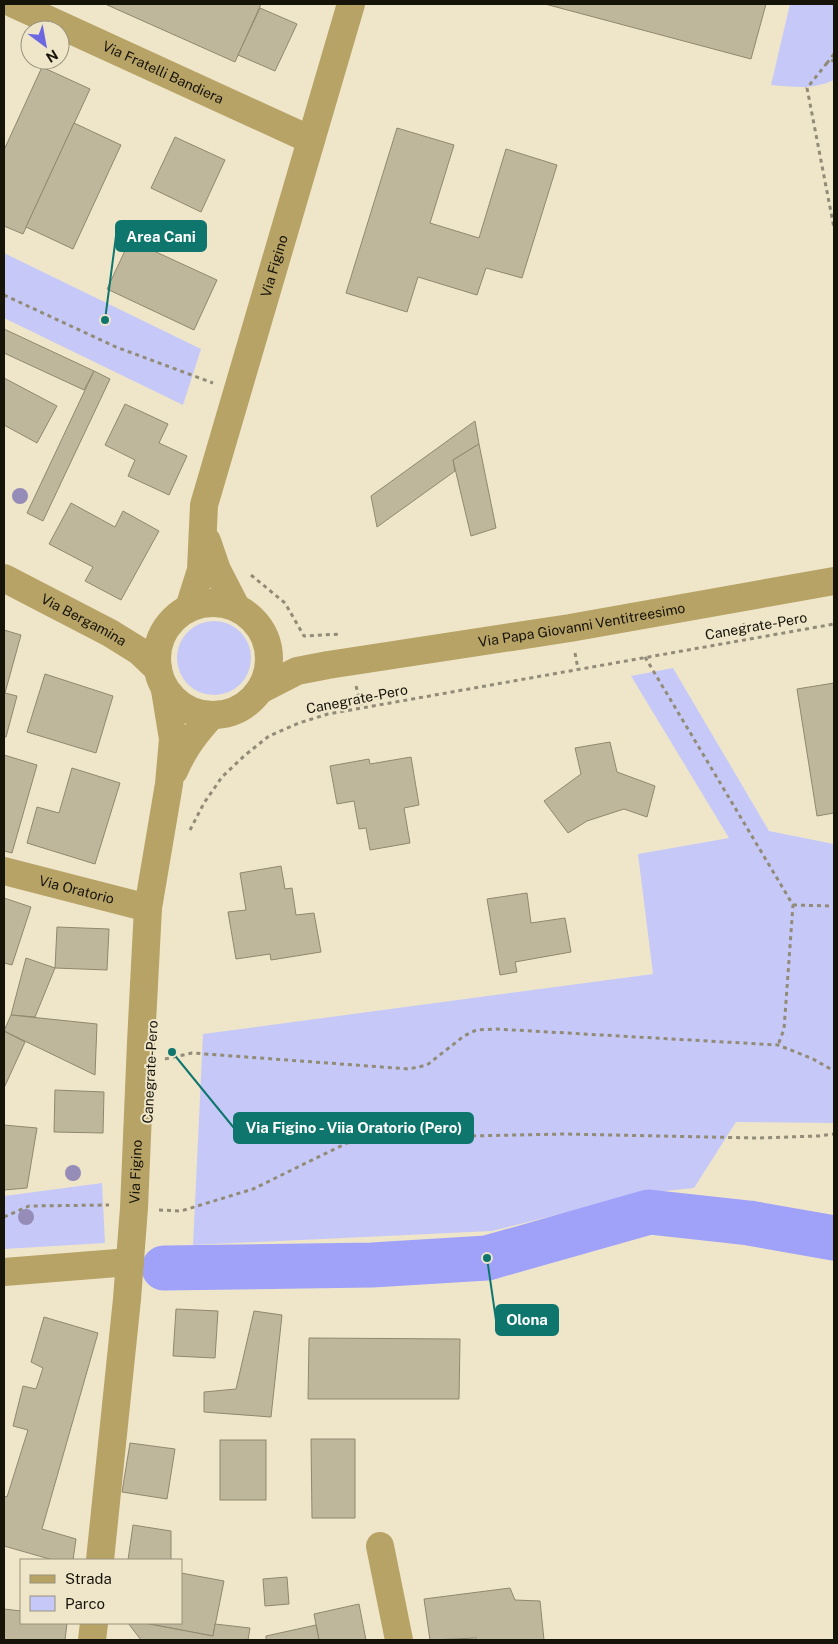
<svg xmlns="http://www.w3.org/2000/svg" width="838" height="1644" font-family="'Public Sans',sans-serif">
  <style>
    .green { fill: #c6c9f7 }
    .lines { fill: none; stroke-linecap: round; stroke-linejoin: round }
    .river { stroke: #a0a2f9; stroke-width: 45 }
    .building { fill: #bfb79c; stroke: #90886e }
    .path { stroke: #918b77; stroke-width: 3; stroke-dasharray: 4 4; stroke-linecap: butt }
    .minor { stroke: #b7a366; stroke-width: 28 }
    .tree { fill: #958cb7 }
    .labels { text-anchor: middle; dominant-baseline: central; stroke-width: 4; stroke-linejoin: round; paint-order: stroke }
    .street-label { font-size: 14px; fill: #161309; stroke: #efe6ca }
    .leader { fill: none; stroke: #0f766e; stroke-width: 2 }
    .callout-dot { fill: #0f766e; stroke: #efe6ca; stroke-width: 2 }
    .callout { fill: #0f766e; stroke: #0f766e; stroke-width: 2 }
    .callout-label { font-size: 15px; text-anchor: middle; font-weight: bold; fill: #fff }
  </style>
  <rect width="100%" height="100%" fill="#efe6ca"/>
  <g class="green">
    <path d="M 790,4 L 834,4 L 834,80 C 812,90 794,87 771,85 Z"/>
    <polygon points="4,253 201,349 183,405 4,318"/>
    <circle cx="214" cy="658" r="37"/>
    <polygon points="673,668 769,831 834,844 834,1123 736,1122 694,1188 645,1193 492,1231 193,1245 203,1034 653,974 638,854 729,838 631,676"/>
    <polygon points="102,1183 105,1243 4,1249 4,1196"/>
  </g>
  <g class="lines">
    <polyline class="river" points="164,1268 372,1265 487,1258 649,1212 749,1223 834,1238"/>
  </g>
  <g class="building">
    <polygon points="105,4 261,4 235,62"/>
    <polygon points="545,4 766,4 751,59"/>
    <polygon points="260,8 297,24 275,71 238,55"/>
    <polygon points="42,67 90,89 23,234 4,226 4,150"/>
    <polygon points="74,123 121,145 73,249 26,227"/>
    <polygon points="397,128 454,145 430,223 479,238 506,149 557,165 522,278 486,268 477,295 418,277 407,312 346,293"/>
    <polygon points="175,137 225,160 201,212 151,188"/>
    <polygon points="130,240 217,280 194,330 107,289"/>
    <polygon points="4,329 94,371 84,390 4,353"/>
    <polygon points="94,371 110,379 43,521 27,513"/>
    <polygon points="4,378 57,406 37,443 4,425"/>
    <polygon points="125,404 168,424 159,443 187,456 169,495 128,476 135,460 105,445"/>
    <polygon points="475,421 479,444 453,460 455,471 377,527 371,496"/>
    <polygon points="479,444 496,528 471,536 453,460"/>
    <polygon points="71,503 115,527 123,511 159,531 121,600 85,581 93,567 49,544"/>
    <polygon points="4,630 21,635 5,693 17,696 6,737 4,737"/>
    <polygon points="45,674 113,696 96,753 27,732"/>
    <polygon points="834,683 834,813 817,816 797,689"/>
    <polygon points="610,742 617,772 655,786 647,817 624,809 587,821 568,833 544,801 581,774 575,748"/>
    <polygon points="4,755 37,765 12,853 4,851"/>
    <polygon points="411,757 419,805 404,808 410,843 370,850 366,828 359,829 354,801 337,804 330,766 369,759 370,764"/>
    <polygon points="72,768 120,783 95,864 27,843 37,807 59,813"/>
    <polygon points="281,866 285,889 292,888 296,915 314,913 321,952 271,960 270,954 236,959 228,912 246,910 240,873"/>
    <polygon points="527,893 531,923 565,918 571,952 515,962 517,972 500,975 487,899"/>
    <polygon points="4,898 31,907 12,965 4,963"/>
    <polygon points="57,927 109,929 107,970 55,968"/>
    <polygon points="26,958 55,968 35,1017 11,1015"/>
    <polygon points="11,1015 97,1024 95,1075 4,1031"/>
    <polygon points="4,1031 25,1042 4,1088"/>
    <polygon points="55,1090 104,1092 103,1133 54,1132"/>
    <polygon points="4,1125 37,1128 27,1188 4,1190"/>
    <polygon points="176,1309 218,1311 215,1358 173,1356"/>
    <polygon points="254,1311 282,1315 271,1417 204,1412 204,1392 236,1389"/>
    <polygon points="44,1317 98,1333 42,1529 76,1539 73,1560 53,1560 4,1546 4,1496 7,1497 28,1430 13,1426 23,1386 36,1389 43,1368 31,1362"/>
    <polygon points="309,1338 460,1339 459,1399 308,1399"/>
    <polygon points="311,1439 355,1439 355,1518 312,1518"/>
    <rect x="220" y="1440" width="46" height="60"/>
    <polygon points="130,1443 175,1449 167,1499 122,1492"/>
    <polygon points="133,1525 171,1531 171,1560 128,1560"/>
    <polygon points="181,1573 224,1581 213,1636 144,1623 181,1623"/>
    <polygon points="287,1577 289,1604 265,1606 263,1579"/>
    <polygon points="510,1588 515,1600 540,1601 544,1640 477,1640 476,1638 430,1640 424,1599"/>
    <polygon points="359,1604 366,1640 319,1640 314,1614"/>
    <polygon points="4,1609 21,1611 21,1623 67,1623 65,1640 4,1640"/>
    <polygon points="128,1623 144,1623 213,1636 215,1624 250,1628 248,1640 141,1640"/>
    <polygon points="316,1625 319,1640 266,1640 266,1636"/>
  </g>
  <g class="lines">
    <g class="path">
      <polyline points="834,54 827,63 834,60"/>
      <polyline points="827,63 807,88 834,228"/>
      <polyline points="4,295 116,347 213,383"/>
      <polyline points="251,575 285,603 304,636 341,634"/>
      <polyline points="744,623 746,639"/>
      <polyline points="575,653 578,669"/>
      <polyline points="645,657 793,905 784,1029 778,1045"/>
      <polyline points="356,686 362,709"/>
      <polyline points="190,830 204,803 222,777 244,756 269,736 299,723 328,714 834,624"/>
      <polyline points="793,905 834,906"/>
      <polyline points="165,1059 192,1053 409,1069 427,1065 464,1036 476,1030 496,1029 778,1045 813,1059 834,1071"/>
      <polyline points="159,1210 181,1211 253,1189 347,1143 393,1134 470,1136 564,1134 757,1138 819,1136 834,1134"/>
      <polyline points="4,1217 29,1206 109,1205"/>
    </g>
    <g class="minor">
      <path id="s1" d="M 14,4 L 311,140"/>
      <polyline points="207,541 217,570 236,607"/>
      <path id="s2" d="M 4,578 L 110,633 L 139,651 L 158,669"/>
      <circle cx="213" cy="659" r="56"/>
      <path id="s3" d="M 189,608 L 201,570 L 204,505 L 351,4"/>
      <path id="s4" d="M 260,690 L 297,671 L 328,665 L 570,628 L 834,581"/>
      <path d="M 174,771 C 184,748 195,734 211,716"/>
      <path id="s5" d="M 4,871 L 148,908"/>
      <polyline points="4,1272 130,1262"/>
      <polyline points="380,1546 399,1640"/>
      <path id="s6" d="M 100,1560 L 127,1299 L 134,1208 L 141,1042 L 148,908 L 169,784 L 173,739 L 165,690"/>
      <polyline points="92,1640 94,1623"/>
    </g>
  </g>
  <g class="tree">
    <circle cx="20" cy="496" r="8"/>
    <circle cx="73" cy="1173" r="8"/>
    <circle cx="26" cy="1217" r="8"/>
  </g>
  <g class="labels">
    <g class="street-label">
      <text stroke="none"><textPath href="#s1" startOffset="164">Via Fratelli Bandiera</textPath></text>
      <text stroke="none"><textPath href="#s3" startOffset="354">Via Figino</textPath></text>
      <text stroke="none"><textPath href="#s2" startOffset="90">Via Bergamina</textPath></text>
      <text stroke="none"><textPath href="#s4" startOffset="330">Via Papa Giovanni Ventitreesimo</textPath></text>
      <text transform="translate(756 626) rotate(-10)">Canegrate-Pero</text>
      <text transform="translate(357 699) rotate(-11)">Canegrate-Pero</text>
      <text stroke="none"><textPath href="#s5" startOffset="75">Via Oratorio</textPath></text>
      <text transform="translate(150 1072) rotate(-87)">Canegrate-Pero</text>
      <text stroke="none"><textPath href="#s6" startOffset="390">Via Figino</textPath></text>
    </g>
  </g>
  <path class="leader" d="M105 320L116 236M172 1052L234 1128M487 1258L496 1320"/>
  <g class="callout-dot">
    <circle cx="105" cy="320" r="5"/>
    <circle cx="172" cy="1052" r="5"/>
    <circle cx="487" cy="1258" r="5"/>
  </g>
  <g class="callout">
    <rect x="116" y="221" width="90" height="30" rx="5"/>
    <rect x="234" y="1113" width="239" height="30" rx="5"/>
    <rect x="496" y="1305" width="62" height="30" rx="5"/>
  </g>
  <g class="callout-label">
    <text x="161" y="242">Area Cani</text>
    <text x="354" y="1133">Via Figino - Viia Oratorio (Pero)</text>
    <text x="527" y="1325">Olona</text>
  </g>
  <rect width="838" height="1644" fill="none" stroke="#161309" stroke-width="10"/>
  <rect x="20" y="1559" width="162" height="65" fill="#efe6ca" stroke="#98927d"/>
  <rect x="30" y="1575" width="25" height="8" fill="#b7a366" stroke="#98927d"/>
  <text x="65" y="1584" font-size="15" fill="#161309">Strada</text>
  <rect x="30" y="1596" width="25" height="15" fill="#c6c9f7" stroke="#98927d"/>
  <text x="65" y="1609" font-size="15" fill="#161309">Parco</text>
  <g transform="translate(45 45) rotate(148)"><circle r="24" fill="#efe6ca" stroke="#98927d"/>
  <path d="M0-4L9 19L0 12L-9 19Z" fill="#6d66e0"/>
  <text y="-8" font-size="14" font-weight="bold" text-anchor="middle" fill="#161309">N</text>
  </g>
</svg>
